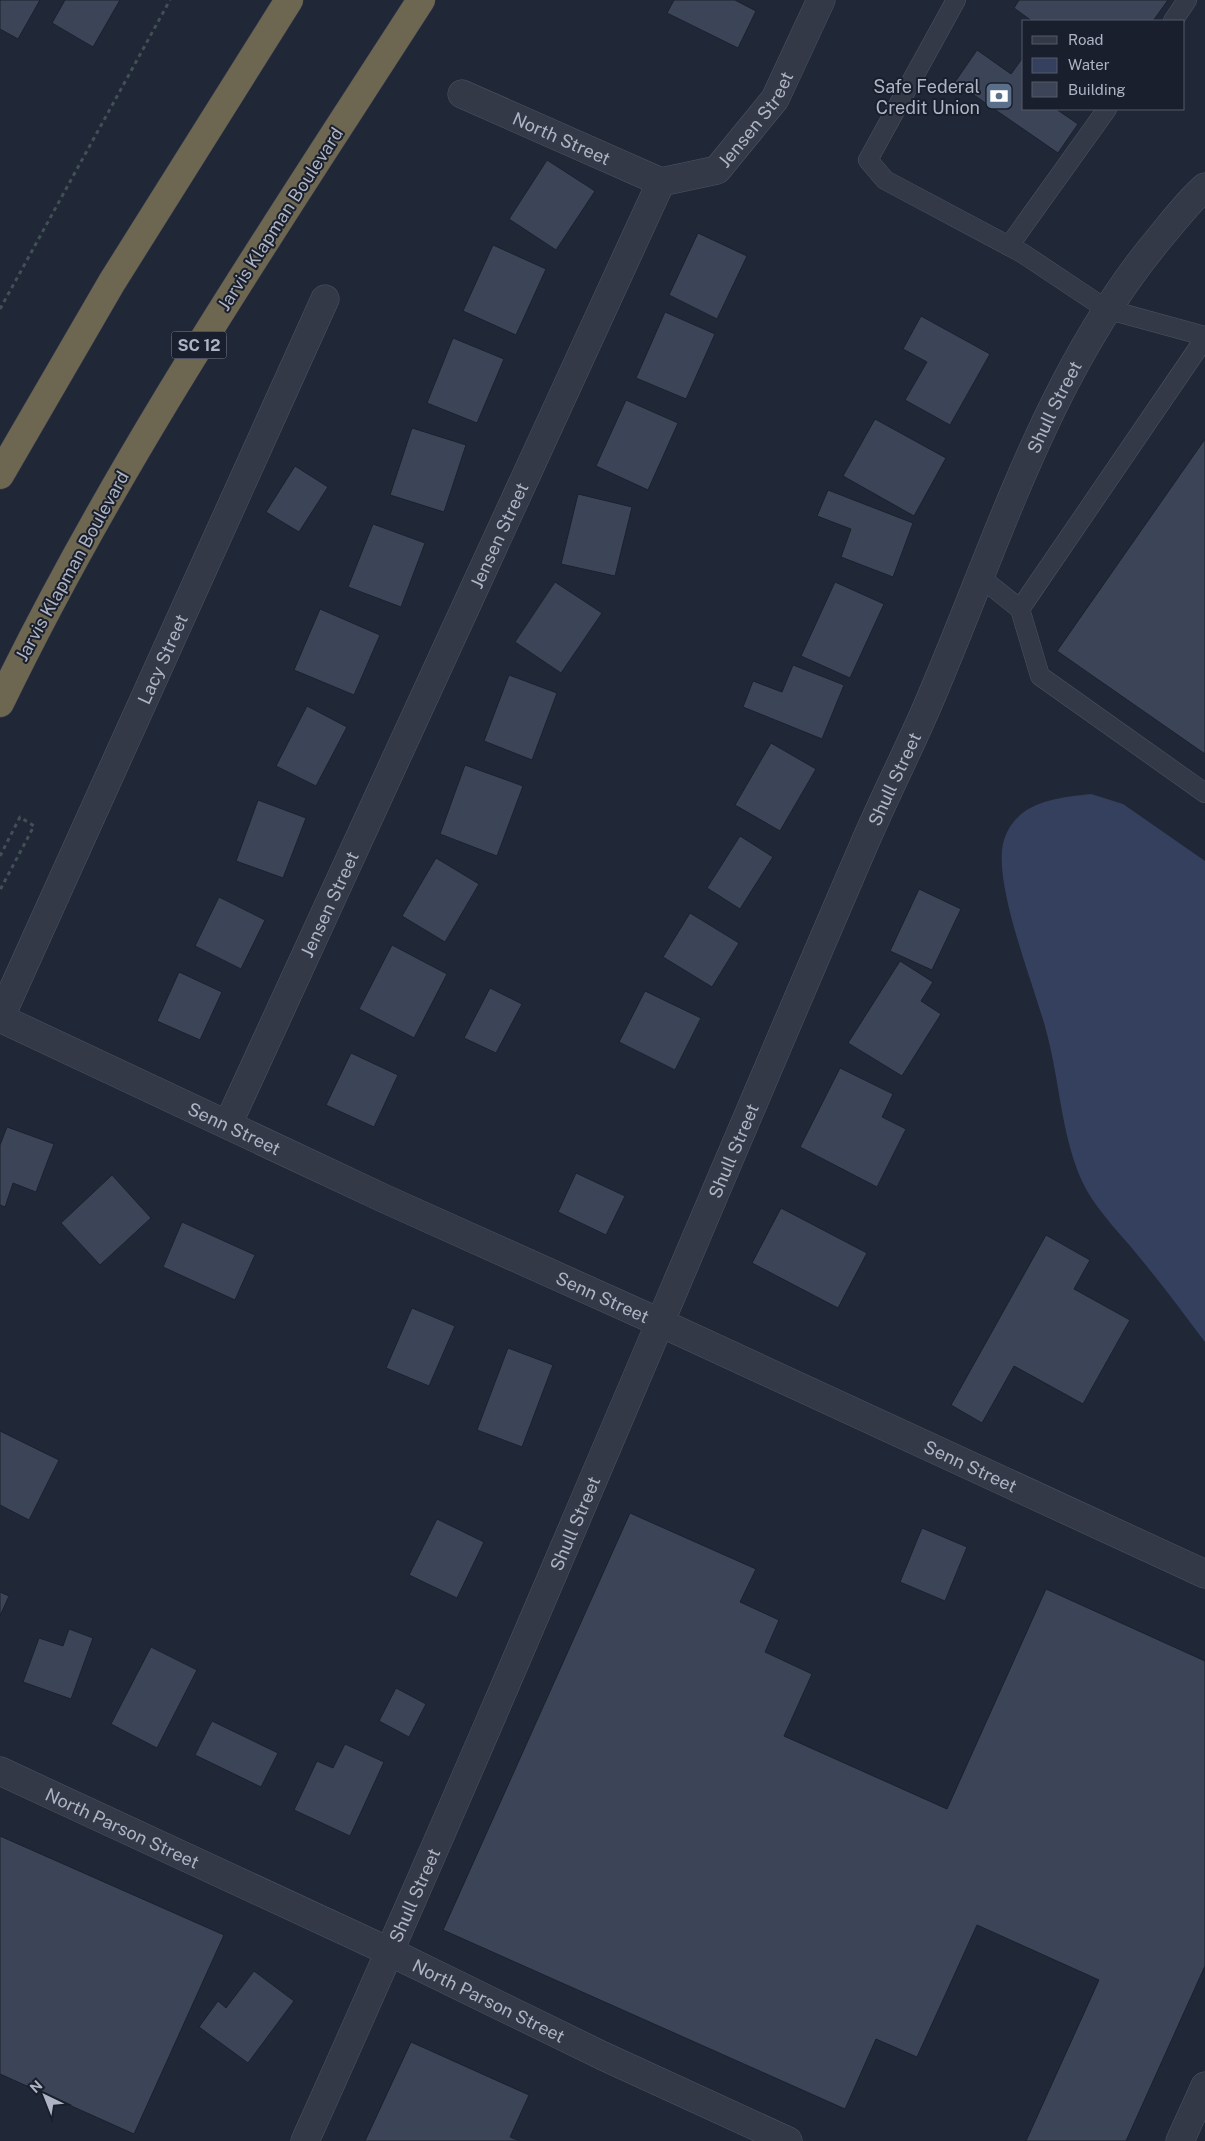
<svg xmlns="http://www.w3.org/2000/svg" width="1205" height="2141" font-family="'Public Sans',sans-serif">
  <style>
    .water { fill: #34405e }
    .building { fill: #3c4557; stroke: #1b212e }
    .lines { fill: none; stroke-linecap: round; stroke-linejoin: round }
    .lane-casing { stroke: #4e5462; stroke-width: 20 }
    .street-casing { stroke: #4e5462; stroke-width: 29 }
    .highway-casing { stroke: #3b414f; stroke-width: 29 }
    .path { stroke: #405055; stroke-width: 3; stroke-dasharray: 4 4; stroke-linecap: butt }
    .lane { stroke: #343947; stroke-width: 19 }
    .street { stroke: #343947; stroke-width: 28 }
    .highway { stroke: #6d6651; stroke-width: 28 }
    .labels { text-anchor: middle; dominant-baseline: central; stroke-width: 4; stroke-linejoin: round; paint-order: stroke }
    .shield { fill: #191f2c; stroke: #818796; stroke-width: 1 }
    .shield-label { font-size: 16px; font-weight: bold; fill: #aeb4c4 }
    .poi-label { font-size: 18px; fill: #aeb4c4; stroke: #191f2c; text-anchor: end }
    .street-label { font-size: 18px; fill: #aeb4c4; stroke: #191f2c }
  </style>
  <rect width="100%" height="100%" fill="#202737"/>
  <path class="water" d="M 1091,794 L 1123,804 L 1205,861 L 1205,1342 C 1181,1310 1157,1278 1131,1247 C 1114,1227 1093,1205 1082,1181 C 1061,1134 1060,1083 1047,1034 C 1036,989 991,882 1004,840 C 1017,801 1056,798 1091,794 Z"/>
  <g class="building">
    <polygon points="0,0 40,0 18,39 0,29"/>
    <polygon points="65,0 120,0 93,47 52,23"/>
    <polygon points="674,0 735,0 756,11 738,48 667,13"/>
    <polygon points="1019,0 1168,0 1153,21 1032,21 1014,8"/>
    <polygon points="977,50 1011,74 1024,56 1024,109 1056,109 1078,124 1058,153 955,82"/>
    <polygon points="547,160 595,191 556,250 509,219"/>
    <polygon points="698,233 747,256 717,319 669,295"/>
    <polygon points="493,245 546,269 516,335 463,311"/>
    <polygon points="665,312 715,334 686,399 636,378"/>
    <polygon points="921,316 990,354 950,425 905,400 927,362 903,349"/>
    <polygon points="453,338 504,359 477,423 427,403"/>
    <polygon points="626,400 678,423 648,490 596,466"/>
    <polygon points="875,419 946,458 914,516 843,476"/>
    <polygon points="412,428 466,445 444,512 390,495"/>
    <polygon points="1205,439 1205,754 1057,651"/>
    <polygon points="295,466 328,487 299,532 266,512"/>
    <polygon points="828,490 913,523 893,577 841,557 851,529 817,516"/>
    <polygon points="578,494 632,507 615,576 561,564"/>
    <polygon points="373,524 425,543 401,607 348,587"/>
    <polygon points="555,582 602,613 561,673 515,642"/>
    <polygon points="835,582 884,604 850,678 801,656"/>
    <polygon points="320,609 380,635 354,695 294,670"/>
    <polygon points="793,665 844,685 822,739 743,707 753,681 782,692"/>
    <polygon points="509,675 557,693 532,760 484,741"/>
    <polygon points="307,706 347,727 316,786 276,766"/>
    <polygon points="771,743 816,769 780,831 735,805"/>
    <polygon points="465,765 523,786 497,856 440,834"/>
    <polygon points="258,800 306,818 283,878 236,861"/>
    <polygon points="740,836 773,857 740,909 707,888"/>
    <polygon points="436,858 479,884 445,942 402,916"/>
    <polygon points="919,889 961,909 932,970 890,951"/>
    <polygon points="219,897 265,920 241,969 195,946"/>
    <polygon points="690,913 739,943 712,987 663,957"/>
    <polygon points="392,945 447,974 414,1038 359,1009"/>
    <polygon points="900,961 933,982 921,1001 941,1014 902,1076 848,1043"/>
    <polygon points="179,972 222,992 200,1040 157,1021"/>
    <polygon points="490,988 522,1004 496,1053 464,1038"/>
    <polygon points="645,991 701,1018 675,1070 619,1042"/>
    <polygon points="351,1053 398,1075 374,1127 326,1105"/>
    <polygon points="840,1068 893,1094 882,1117 906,1129 877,1187 800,1147"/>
    <polygon points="7,1127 54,1144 36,1192 13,1183 5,1207 0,1205 0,1145"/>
    <polygon points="576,1173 625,1196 606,1235 558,1212"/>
    <polygon points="112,1175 151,1218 100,1265 61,1223"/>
    <polygon points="781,1208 867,1253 838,1308 752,1263"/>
    <polygon points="182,1222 255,1255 235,1300 163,1267"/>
    <polygon points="1046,1235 1090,1260 1074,1289 1130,1320 1083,1404 1014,1366 982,1423 951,1405"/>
    <polygon points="412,1308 455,1326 429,1386 386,1368"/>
    <polygon points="508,1348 553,1365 522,1447 477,1430"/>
    <polygon points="0,1431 59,1460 29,1520 0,1505"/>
    <polygon points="630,1513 756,1569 740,1602 779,1620 765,1652 812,1674 784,1736 947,1809 1046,1589 1205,1661 1205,1966 1126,2141 1026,2141 1099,1980 977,1925 917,2057 876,2039 845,2109 443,1930"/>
    <polygon points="437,1519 484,1542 457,1598 409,1575"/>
    <polygon points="922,1528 967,1547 945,1601 900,1582"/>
    <polygon points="0,1592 9,1596 0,1616"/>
    <polygon points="69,1629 93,1638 71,1699 23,1682 39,1638 63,1646"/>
    <polygon points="151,1647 197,1670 157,1748 111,1724"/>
    <polygon points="396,1688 426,1704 409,1737 379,1721"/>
    <polygon points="212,1721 278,1753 261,1787 195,1755"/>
    <polygon points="345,1744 384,1762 350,1836 294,1810 317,1761 333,1768"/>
    <polygon points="0,1836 224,1935 134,2134 0,2074"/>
    <polygon points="254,1971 294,2001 248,2063 199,2027 218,2001 226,2008"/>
    <polygon points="411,2042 529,2095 510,2137 520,2141 365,2141"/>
  </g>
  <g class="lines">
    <defs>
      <g id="lane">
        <polyline points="956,0 868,160 885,180 1022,253 1106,309 1205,336"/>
        <polyline points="1173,21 1187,0"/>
        <polyline points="1009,246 1107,109"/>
        <polyline points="980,577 1020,609 1040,676 1205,793"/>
        <polyline points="1020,609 1205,338"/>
      </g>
      <g id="street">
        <path id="s1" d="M 462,94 L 661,182"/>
        <path id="s2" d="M 0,1018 L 383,1198 L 661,1323 L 1205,1574"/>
        <path id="s3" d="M 0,1018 L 325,299"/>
        <path id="s4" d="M 228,1124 L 661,182 L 717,170 L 775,99 L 821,0"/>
        <path id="s5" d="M 0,1771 L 388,1951 L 603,2056 L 788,2141"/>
        <path id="s6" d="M 305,2141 C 498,1713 677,1278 863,847 C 883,800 906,755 926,709 C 996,548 1047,371 1162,235 C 1176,218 1189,201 1205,187"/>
        <polyline points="1180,2141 1205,2086"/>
      </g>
      <g id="highway">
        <polyline points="0,475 112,282 289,0"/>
        <path d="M 0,703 C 119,457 273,230 421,0"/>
      </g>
    </defs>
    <use href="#lane" class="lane-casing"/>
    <use href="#street" class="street-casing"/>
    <use href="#highway" class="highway-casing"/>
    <g class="path">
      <polyline points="0,309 170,0"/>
      <polyline points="0,856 20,817 34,826 0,890"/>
    </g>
    <use href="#lane" class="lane"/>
    <use href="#street" class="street"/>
    <use href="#highway" class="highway"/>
  </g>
  <defs>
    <symbol id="bank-square" viewBox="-11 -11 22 22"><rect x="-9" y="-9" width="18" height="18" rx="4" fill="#5c6f8a" stroke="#191f2c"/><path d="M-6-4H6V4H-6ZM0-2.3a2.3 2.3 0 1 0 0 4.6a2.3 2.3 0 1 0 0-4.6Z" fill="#fff"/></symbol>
  </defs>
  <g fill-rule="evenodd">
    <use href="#bank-square" x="983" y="80" width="32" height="32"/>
  </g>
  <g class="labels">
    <rect class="shield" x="171.5" y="331.5" width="55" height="27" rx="4"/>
    <g class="shield-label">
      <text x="199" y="345">SC 12</text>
    </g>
    <g class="poi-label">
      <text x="980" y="86">Safe Federal<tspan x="980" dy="21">Credit Union</tspan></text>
    </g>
    <g class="street-label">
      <text stroke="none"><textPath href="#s4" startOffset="1158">Jensen Street</textPath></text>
      <text stroke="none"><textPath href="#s1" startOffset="109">North Street</textPath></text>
      <text transform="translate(280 219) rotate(-57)">Jarvis Klapman Boulevard</text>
      <text stroke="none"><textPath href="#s6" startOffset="1889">Shull Street</textPath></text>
      <text stroke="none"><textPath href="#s4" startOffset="648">Jensen Street</textPath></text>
      <text transform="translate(72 566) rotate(-61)">Jarvis Klapman Boulevard</text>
      <text stroke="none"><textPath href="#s3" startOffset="394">Lacy Street</textPath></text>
      <text stroke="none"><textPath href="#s6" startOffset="1484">Shull Street</textPath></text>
      <text stroke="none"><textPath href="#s4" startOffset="242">Jensen Street</textPath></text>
      <text stroke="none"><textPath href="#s2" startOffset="259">Senn Street</textPath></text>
      <text stroke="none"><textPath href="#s6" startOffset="1079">Shull Street</textPath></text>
      <text stroke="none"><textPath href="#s2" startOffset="664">Senn Street</textPath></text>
      <text stroke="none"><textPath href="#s2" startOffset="1069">Senn Street</textPath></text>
      <text stroke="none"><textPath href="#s6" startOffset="674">Shull Street</textPath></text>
      <text stroke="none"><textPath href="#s5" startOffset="135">North Parson Street</textPath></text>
      <text stroke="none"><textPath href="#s6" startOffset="269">Shull Street</textPath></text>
      <text stroke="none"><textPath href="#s5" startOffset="540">North Parson Street</textPath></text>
    </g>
  </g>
  <rect x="1022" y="20" width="162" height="90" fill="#191f2c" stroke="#555b69"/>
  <rect x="1032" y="36" width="25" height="8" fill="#343947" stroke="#555b69"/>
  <text x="1068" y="45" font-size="15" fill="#aeb4c4">Road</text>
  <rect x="1032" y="58" width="25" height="15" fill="#34405e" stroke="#555b69"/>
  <text x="1068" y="70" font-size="15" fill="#aeb4c4">Water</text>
  <rect x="1032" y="82" width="25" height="15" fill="#3c4557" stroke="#555b69"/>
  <text x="1068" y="95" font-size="15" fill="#aeb4c4">Building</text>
  <g transform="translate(45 2096) rotate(317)" stroke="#191f2c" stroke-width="4" paint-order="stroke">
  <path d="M0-4L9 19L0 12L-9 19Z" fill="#aeb4c4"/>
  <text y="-8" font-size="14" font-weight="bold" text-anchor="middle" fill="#aeb4c4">N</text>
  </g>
</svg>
